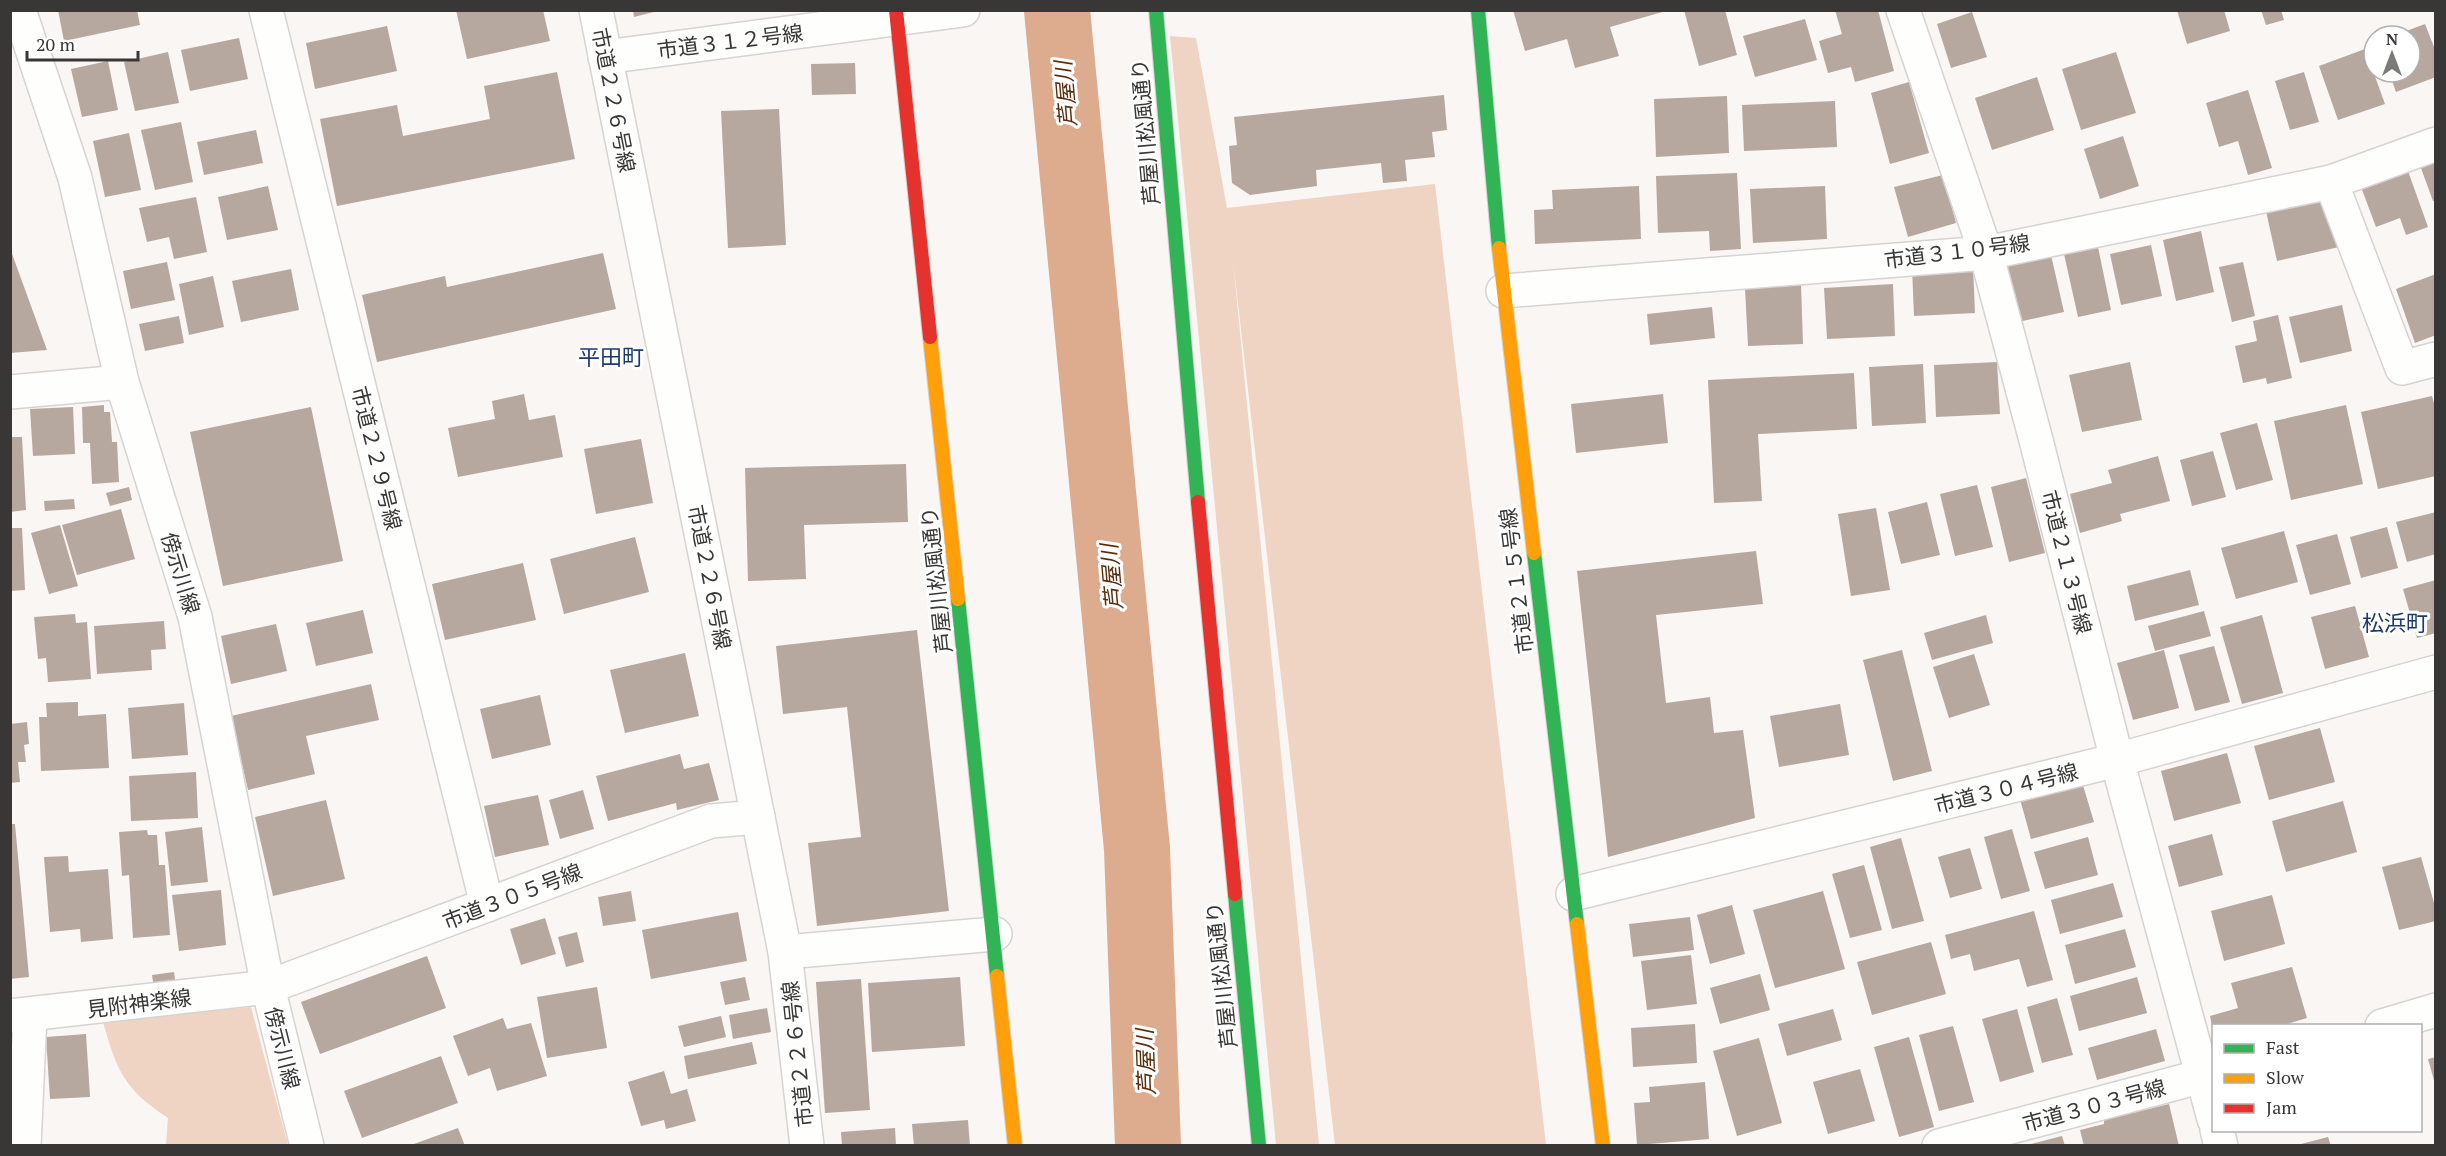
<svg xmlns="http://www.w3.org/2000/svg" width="2446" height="1156" font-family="'PT Serif','Noto Sans JP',serif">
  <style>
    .green { fill: #efd3c3 }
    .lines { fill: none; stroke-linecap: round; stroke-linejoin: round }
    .river { stroke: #ddac8e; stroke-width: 66 }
    .building { fill: #b6a89f }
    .street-casing { stroke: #d6d3d2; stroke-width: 36 }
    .fast-casing { stroke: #d6d3d2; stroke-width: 16 }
    .slow-casing { stroke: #d6d3d2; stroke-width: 16 }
    .jam-casing { stroke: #d6d3d2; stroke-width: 16 }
    .street { stroke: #fefefd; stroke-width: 33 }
    .fast { stroke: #30b455; stroke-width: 14 }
    .slow { stroke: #ff9f0a; stroke-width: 14 }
    .jam { stroke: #e5322d; stroke-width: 14 }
    .labels { text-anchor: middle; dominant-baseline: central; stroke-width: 6; stroke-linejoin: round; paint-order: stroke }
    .street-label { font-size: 21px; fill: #393736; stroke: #fff }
    .water-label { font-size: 22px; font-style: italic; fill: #5a2d0d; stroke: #fff }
    .neighbourhood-label { font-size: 22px; fill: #1d396f; stroke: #fff }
  </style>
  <rect width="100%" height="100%" fill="#f9f6f4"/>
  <g class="green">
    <polygon points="1170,36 1196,38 1227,208 1435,184 1546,1145 1335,1145 1233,260 1319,1145 1276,1145"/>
    <path d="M 251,1007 L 288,1145 L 166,1145 L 168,1118 C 124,1089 117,1071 103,1022 Z"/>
  </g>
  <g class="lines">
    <polyline class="river" points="1057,10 1137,849 1148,1146"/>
  </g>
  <g class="building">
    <polygon points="58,10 137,10 140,25 64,41"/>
    <polygon points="456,10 543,10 550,41 467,59"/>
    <polygon points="633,10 658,10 658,11 634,17"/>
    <polygon points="1513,10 1666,10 1666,11 1610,27 1619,56 1575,68 1567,39 1525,51"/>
    <polygon points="1684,10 1725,10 1737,55 1699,66"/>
    <polygon points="1835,10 1878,10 1894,71 1855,82 1851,67 1828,73 1819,41 1842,34"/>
    <polygon points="2177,10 2224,10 2230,31 2187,44"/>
    <polygon points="2261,10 2281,10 2284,20 2266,25"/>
    <polygon points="1972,12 1987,57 1951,68 1937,24"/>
    <polygon points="1805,19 1817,60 1755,77 1743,36"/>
    <polygon points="2425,24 2436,52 2436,77 2396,92 2389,72 2410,72 2410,36 2393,36"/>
    <polygon points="387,26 397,71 315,89 306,43"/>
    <polygon points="239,38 248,79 190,91 181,50"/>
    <polygon points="2365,49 2385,104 2338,120 2319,66"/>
    <polygon points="168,52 179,103 135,111 124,62"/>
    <polygon points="2116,52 2136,113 2081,130 2062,69"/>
    <polygon points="108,61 118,110 82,117 71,69"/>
    <polygon points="855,63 856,94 812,95 811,64"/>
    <polygon points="557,72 575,159 337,206 320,119 397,105 403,136 490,119 484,86"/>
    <polygon points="2304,72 2319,122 2290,130 2275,81"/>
    <polygon points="2037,77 2054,130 1992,150 1975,98"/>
    <polygon points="1909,82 1929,153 1890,164 1871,93"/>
    <polygon points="2248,90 2272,168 2248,175 2238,141 2219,147 2206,103"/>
    <polygon points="1444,95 1447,130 1432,132 1435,157 1405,160 1407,181 1383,183 1381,163 1316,170 1317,186 1250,195 1232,183 1229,146 1237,145 1234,117"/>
    <polygon points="1727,96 1729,153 1656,157 1654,99"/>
    <polygon points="1835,101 1837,147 1744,151 1742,105"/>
    <polygon points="779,109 786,245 728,248 721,111"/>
    <polygon points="181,122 193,182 155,190 141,130"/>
    <polygon points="256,130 263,163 204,175 197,142"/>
    <polygon points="129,133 141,190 105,197 93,141"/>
    <polygon points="2123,136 2139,186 2100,199 2084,149"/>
    <polygon points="2436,154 2436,200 2433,201 2418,160"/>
    <polygon points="2408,171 2428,227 2406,235 2400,218 2376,227 2361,187"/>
    <polygon points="1737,173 1741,249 1710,251 1709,231 1658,233 1656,176"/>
    <polygon points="1943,175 1956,223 1908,237 1894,187"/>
    <polygon points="268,186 278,230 227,240 218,197"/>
    <polygon points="1639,186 1641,239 1535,244 1534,210 1553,209 1552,190"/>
    <polygon points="1825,186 1827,239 1753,243 1750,189"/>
    <polygon points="196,197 207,252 174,259 169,237 147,242 139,208"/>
    <polygon points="2327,197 2339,247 2277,261 2266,211"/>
    <polygon points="2201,231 2214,292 2176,301 2163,240"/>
    <polygon points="2151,245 2162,296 2121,305 2110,254"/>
    <polygon points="2098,247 2111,310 2078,317 2064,254"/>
    <polygon points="11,251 47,350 10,353"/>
    <polygon points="603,253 616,309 377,362 362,295 445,276 447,287"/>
    <polygon points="2051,255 2064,312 2018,322 2005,265"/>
    <polygon points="167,262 175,300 131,309 123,271"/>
    <polygon points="2243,262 2255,316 2232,322 2219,267"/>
    <polygon points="1973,266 1975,313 1914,316 1912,268"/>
    <polygon points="291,269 299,310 241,322 232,281"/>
    <polygon points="2436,274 2436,335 2415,343 2396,289"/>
    <polygon points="213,276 224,327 189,335 179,284"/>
    <polygon points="1893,284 1895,336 1827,339 1824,288"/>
    <polygon points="1801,285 1803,344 1748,346 1745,288"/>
    <polygon points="2342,305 2352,351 2300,363 2289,317"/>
    <polygon points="1712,307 1715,338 1650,345 1647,314"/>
    <polygon points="2278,315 2292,378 2267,384 2266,378 2243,383 2235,346 2257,341 2253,321"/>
    <polygon points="179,316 184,343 145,351 139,324"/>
    <polygon points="1997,362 2000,414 1936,417 1934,365"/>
    <polygon points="2130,362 2142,420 2082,432 2069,375"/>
    <polygon points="1923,364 1926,423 1872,426 1869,367"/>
    <polygon points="1854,373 1857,429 1758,434 1762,501 1714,503 1708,380"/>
    <polygon points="524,394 529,420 555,415 563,457 458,477 448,428 495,419 492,401"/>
    <polygon points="1663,394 1668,443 1576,453 1571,404"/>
    <polygon points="2432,396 2436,410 2436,476 2378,489 2361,412"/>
    <polygon points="104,405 104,412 110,412 112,442 117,442 119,482 92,484 90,443 83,443 82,407"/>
    <polygon points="2346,405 2363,484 2291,500 2274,421"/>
    <polygon points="73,407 75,454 33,456 30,409"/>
    <polygon points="311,407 343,561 223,586 190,432"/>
    <polygon points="2257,423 2273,480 2236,490 2220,433"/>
    <polygon points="10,437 22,437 26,510 10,512"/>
    <polygon points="641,439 653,503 596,514 584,449"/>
    <polygon points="2213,451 2226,497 2192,506 2180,460"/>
    <polygon points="2158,456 2170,501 2120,514 2122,521 2080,533 2070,494 2112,483 2108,470"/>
    <polygon points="906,464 908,522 804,525 806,579 748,581 745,468"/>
    <polygon points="2026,478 2045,553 2009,562 1991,487"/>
    <polygon points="1977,485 1993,547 1955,556 1940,494"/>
    <polygon points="129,487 132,500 110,506 106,493"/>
    <polygon points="74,499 75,509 45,511 44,501"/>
    <polygon points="1927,502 1940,555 1901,564 1888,512"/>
    <polygon points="1876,508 1890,590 1851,596 1838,514"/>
    <polygon points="121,509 135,559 77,575 62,525"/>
    <polygon points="2436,512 2436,554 2407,562 2396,522"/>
    <polygon points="60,525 78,586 49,594 31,533"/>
    <polygon points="2387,527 2398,568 2361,578 2350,537"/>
    <polygon points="10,528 22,528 25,590 10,591"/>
    <polygon points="2284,531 2298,582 2236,599 2221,548"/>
    <polygon points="2337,534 2351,584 2310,595 2296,545"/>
    <polygon points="635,537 649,592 564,614 550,559"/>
    <polygon points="1756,551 1763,604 1656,615 1666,703 1710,697 1714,733 1743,730 1755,818 1608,857 1577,571"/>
    <polygon points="523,563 536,620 445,640 432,584"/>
    <polygon points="2190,570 2199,605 2135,621 2127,586"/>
    <polygon points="2436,580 2436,633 2417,638 2403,589"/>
    <polygon points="2355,606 2369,657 2325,669 2311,617"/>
    <polygon points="363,610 373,653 316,666 306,623"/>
    <polygon points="2204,611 2211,636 2155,651 2148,626"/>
    <polygon points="75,614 76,623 87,622 91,679 48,682 46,658 38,659 34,617"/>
    <polygon points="1986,615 1993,643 1932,660 1924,633"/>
    <polygon points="2262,615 2283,693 2242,704 2220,627"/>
    <polygon points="164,621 166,649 151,650 152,670 97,674 94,626"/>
    <polygon points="276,624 287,671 231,684 221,636"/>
    <polygon points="917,630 949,911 817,926 808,843 861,837 847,707 783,714 776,646"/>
    <polygon points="2214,646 2230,702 2195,711 2179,655"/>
    <polygon points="1902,650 1932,771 1893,781 1863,660"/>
    <polygon points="2164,650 2179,708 2133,720 2117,663"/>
    <polygon points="685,653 699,716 625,733 610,670"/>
    <polygon points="1974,654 1990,705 1949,718 1933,667"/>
    <polygon points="371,684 379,720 306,736 315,774 248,790 231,716"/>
    <polygon points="540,695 551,745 492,759 480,709"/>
    <polygon points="78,702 78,716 106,714 109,768 41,771 39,717 47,717 46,703"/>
    <polygon points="184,703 188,755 132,759 128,708"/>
    <polygon points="1840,704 1849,755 1779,767 1770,716"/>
    <polygon points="27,722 29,744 24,745 26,762 18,762 20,782 10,783 10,724"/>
    <polygon points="2320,728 2335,782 2269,800 2254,746"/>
    <polygon points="2227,753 2241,803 2174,821 2161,771"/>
    <polygon points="680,754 684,769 709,763 719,800 677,810 676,803 608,821 596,776"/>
    <polygon points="196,772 198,818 131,821 129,776"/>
    <polygon points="2082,782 2094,822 2031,839 2020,799"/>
    <polygon points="583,790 594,829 560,839 549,800"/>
    <polygon points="538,795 549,845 495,857 484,806"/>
    <polygon points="326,800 345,879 273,896 255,817"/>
    <polygon points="2343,801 2357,852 2286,872 2272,821"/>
    <polygon points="10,824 15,824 29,977 10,979"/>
    <polygon points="202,827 208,882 171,886 165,832"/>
    <polygon points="2012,829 2030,891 2001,899 1984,837"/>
    <polygon points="147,830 148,835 157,835 159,865 165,865 170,935 133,938 129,875 122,876 119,832"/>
    <polygon points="2212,834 2223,875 2179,887 2168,846"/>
    <polygon points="2088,837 2098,875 2045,889 2034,852"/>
    <polygon points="1901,838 1924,921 1892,929 1870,847"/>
    <polygon points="1970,848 1982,889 1950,898 1938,857"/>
    <polygon points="68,856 69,872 108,869 113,939 81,942 80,929 50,932 44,857"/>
    <polygon points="2421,857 2436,910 2436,921 2399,930 2382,867"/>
    <polygon points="1864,865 1882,930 1850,938 1832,874"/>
    <polygon points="2113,883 2123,917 2060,934 2051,900"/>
    <polygon points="221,890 226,945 179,951 172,895"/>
    <polygon points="631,891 636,921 603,926 598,897"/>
    <polygon points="1823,891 1845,969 1775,988 1753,910"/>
    <polygon points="2272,895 2285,944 2224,961 2211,911"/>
    <polygon points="1732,905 1745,954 1710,964 1697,915"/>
    <polygon points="2034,911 2053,980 2027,987 2019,959 1974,971 1970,954 1951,959 1945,935"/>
    <polygon points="738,912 747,961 651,979 642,930"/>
    <polygon points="1690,917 1694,950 1633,957 1629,924"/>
    <polygon points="545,918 556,954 521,965 510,929"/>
    <polygon points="2125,929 2136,967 2075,984 2065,945"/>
    <polygon points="577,932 584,962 566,967 558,937"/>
    <polygon points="1931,942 1946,994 1872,1015 1857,962"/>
    <polygon points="1691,955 1697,1004 1647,1010 1641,961"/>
    <polygon points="427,956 446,1008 320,1054 301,1002"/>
    <polygon points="2292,967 2307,1018 2280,1026 2212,1026 2210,1016 2238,1008 2231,983"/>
    <polygon points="174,972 176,985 154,988 152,975"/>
    <polygon points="1760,974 1770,1010 1720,1024 1710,988"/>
    <polygon points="745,977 750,1000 725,1005 720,982"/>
    <polygon points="960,977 965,1046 872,1052 868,983"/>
    <polygon points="2137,977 2147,1013 2079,1031 2070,996"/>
    <polygon points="861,979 870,1110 825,1113 816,982"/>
    <polygon points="597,987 607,1048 547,1058 537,997"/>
    <polygon points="2057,998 2073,1055 2042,1063 2027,1007"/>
    <polygon points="767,1008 771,1032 733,1039 729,1015"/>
    <polygon points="1833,1009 1842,1040 1787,1056 1778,1024"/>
    <polygon points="2017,1009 2034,1072 2000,1082 1982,1019"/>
    <polygon points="721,1016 726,1037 684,1047 678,1026"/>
    <polygon points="503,1018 507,1029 531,1023 547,1076 497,1091 490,1068 468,1076 453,1036"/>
    <polygon points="1695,1024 1697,1063 1633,1067 1631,1028"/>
    <polygon points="1953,1026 1974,1102 1939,1111 1919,1035"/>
    <polygon points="2156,1029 2165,1061 2097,1080 2088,1048"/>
    <polygon points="86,1034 90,1097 50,1099 46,1037"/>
    <polygon points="1909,1037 1934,1127 1899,1137 1874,1047"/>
    <polygon points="1759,1038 1782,1123 1737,1136 1713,1051"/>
    <polygon points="752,1042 757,1064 688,1079 684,1056"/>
    <polygon points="441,1056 458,1103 362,1138 344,1091"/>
    <polygon points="2436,1057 2436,1083 2435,1084 2428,1059"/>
    <polygon points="1860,1069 1875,1121 1828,1134 1813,1082"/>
    <polygon points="664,1071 671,1094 687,1089 696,1121 666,1129 664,1120 641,1126 628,1082"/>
    <polygon points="1705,1082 1709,1139 1637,1145 1634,1103 1650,1102 1649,1087"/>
    <polygon points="2169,1104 2179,1146 2084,1146 2080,1130 2104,1124 2104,1120"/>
    <polygon points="968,1120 970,1146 914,1146 912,1124"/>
    <polygon points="458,1128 465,1146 411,1146 411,1145"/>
    <polygon points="895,1128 896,1146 842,1146 841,1132"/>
    <polygon points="2062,1136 2065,1146 2027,1146 2027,1145"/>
    <polygon points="2328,1137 2331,1146 2298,1146 2297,1145"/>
  </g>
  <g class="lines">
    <defs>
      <g id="street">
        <polyline points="19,10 75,178 122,382 195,617 268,987 307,1146"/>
        <polyline points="266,10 487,905"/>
        <polyline points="596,10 785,952 807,1146"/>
        <polyline points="1903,10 1986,253 2036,440 2117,760 2214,1119"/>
        <polyline points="605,57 963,10"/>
        <polyline points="2331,182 2402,368 2436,359"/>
        <polyline points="1503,291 1986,253 2331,182 2436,144"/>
        <polyline points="10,392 122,382"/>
        <polyline points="1573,894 2117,760 2436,672"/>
        <polyline points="785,952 995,934"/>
        <polyline points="10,1016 268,987 711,821 758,817"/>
        <polyline points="2382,1026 2436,1010"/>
        <polyline points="2217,1130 2221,1146"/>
        <polyline points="24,1146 30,1016"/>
        <polyline points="1939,1146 2214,1073"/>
      </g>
      <g id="fast">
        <polyline points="1156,10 1198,502"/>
        <polyline points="1478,10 1499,248"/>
        <polyline points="1534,553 1577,924"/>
        <polyline points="958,599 997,976"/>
        <polyline points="1235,894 1259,1146"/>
      </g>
      <g id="slow">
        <polyline points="1499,248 1534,553"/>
        <polyline points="930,337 958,599"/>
        <polyline points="1577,924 1603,1146"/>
        <polyline points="997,976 1015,1146"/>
      </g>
      <g id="jam">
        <polyline points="896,10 930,337"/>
        <polyline points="1198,502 1235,894"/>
      </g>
    </defs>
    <use href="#street" class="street-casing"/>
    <use href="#fast" class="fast-casing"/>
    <use href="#slow" class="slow-casing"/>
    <use href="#jam" class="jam-casing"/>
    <use href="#street" class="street"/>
    <use href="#fast" class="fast"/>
    <use href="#slow" class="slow"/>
    <use href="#jam" class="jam"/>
  </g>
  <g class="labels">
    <g class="street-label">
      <text transform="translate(730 41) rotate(-7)">市道３１２号線</text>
      <text transform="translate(614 100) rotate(79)">市道２２６号線</text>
      <text transform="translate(1145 132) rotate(-95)">芦屋川松風通り</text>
      <text transform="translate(1957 251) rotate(-7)">市道３１０号線</text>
      <text transform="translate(377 458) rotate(76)">市道２２９号線</text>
      <text transform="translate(2067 562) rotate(76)">市道２１３号線</text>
      <text transform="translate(181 573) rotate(73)">傍示川線</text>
      <text transform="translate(710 577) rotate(79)">市道２２６号線</text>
      <text transform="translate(936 580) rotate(-96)">芦屋川松風通り</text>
      <text transform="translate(1516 581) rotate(-97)">市道２１５号線</text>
      <text transform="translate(2006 788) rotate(-14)">市道３０４号線</text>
      <text transform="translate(512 896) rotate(-21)">市道３０５号線</text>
      <text transform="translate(1221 975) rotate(-96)">芦屋川松風通り</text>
      <text transform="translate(139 1003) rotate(-7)">見附神楽線</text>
      <text transform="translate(283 1048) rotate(76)">傍示川線</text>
      <text transform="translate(797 1054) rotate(-96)">市道２２６号線</text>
      <text transform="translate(2094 1105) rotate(-15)">市道３０３号線</text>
    </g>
    <g class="water-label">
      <text transform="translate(1065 94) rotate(-95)">芦屋川</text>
      <text transform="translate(1111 577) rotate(-95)">芦屋川</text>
      <text transform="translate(1145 1062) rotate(-92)">芦屋川</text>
    </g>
    <g class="neighbourhood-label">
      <text x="611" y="356">平田町</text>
      <text x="2395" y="622">松浜町</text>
    </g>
  </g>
  <rect width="2446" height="1156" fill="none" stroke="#393736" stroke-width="24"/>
  <rect x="2212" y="1024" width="210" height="108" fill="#ffffff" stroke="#b0afaf" stroke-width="1.5"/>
  <rect x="2224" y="1044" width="30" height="9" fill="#30b455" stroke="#b0afaf" stroke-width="1.5"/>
  <text x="2266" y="1054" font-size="18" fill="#393736">Fast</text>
  <rect x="2224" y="1074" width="30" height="9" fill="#ff9f0a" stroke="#b0afaf" stroke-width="1.5"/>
  <text x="2266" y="1084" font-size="18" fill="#393736">Slow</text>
  <rect x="2224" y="1104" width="30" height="9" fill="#e5322d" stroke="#b0afaf" stroke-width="1.5"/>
  <text x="2266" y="1114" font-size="18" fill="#393736">Jam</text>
  <g transform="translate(2392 54)"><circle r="28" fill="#ffffff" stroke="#b0afaf" stroke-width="1.5"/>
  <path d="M0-4.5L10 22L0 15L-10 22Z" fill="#7c7a78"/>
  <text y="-9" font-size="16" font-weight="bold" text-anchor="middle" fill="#393736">N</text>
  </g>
  <path d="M27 51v9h111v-9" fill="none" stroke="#393736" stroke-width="3"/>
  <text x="36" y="51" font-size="18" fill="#393736" stroke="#ffffff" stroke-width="4.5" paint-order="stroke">20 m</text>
</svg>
